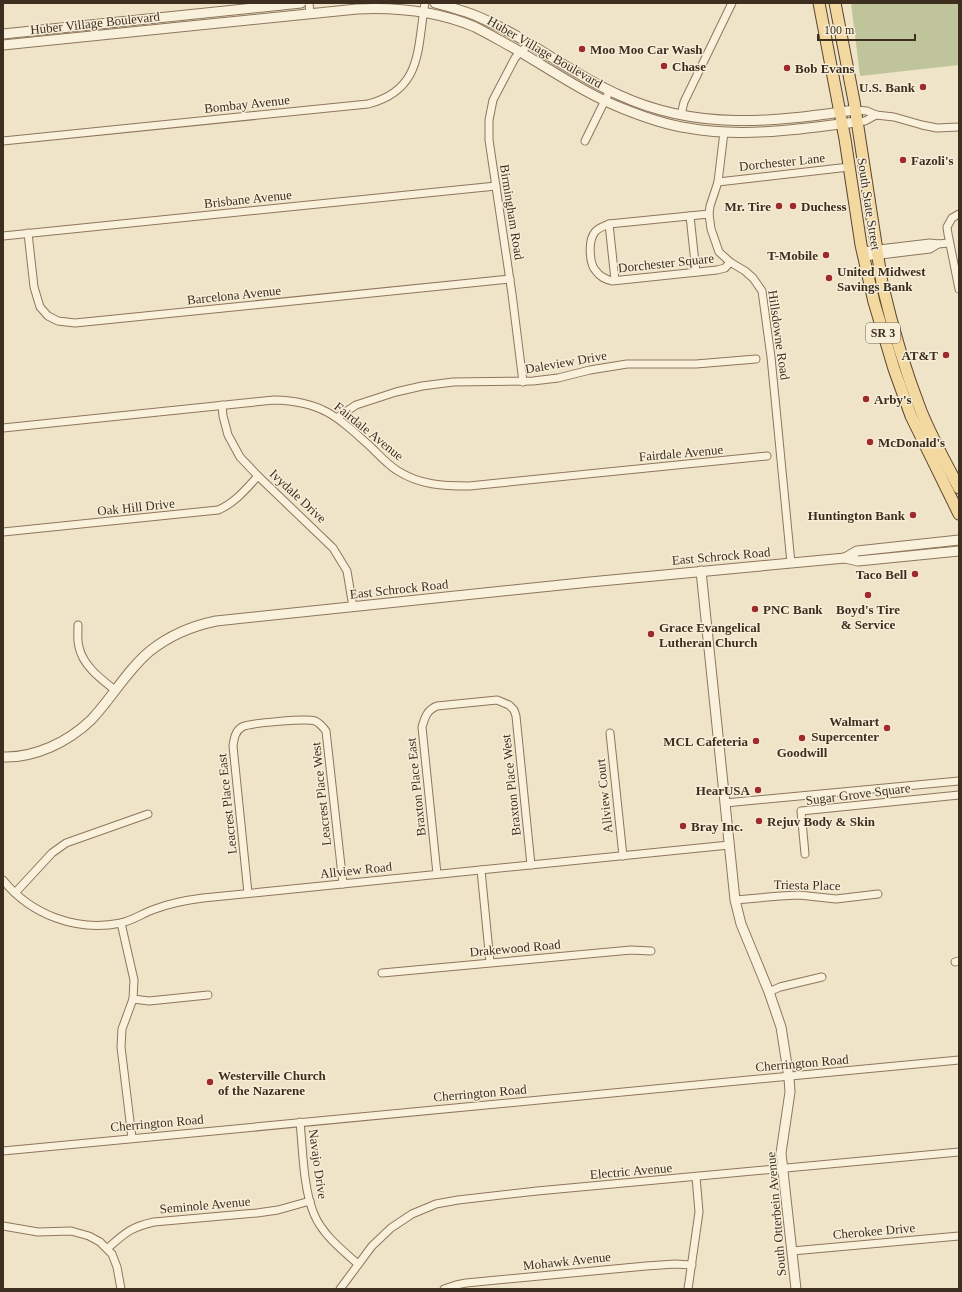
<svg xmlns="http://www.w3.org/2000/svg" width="962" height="1292" font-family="Georgia,serif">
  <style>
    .cemetery { fill: #bfc49a }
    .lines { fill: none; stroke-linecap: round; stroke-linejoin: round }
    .minor-casing { stroke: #8d765c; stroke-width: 9 }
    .tertiary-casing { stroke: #8d765c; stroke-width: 11 }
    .primary-casing { stroke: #5b4430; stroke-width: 13 }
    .minor { stroke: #faf1dc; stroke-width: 7 }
    .tertiary { stroke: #faf1dc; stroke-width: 9 }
    .primary { stroke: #f3d9a0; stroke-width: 11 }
    .poi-dot { fill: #9e2a2b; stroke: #f7eed8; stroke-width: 1.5 }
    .labels { text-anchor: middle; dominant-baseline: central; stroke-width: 3; stroke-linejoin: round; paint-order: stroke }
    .shield { fill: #f7eed8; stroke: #756857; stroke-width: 1 }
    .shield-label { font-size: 12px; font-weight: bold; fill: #3d2e20 }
    .street-label { font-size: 13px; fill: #3d2e20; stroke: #f7eed8 }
    .poi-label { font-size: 13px; font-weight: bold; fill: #3d2e20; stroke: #f7eed8; text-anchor: start }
  </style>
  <rect width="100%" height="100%" fill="#f0e4c8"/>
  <polygon class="cemetery" points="851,3 959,3 959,65 860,76"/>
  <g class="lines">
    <defs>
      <g id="minor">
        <polyline points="309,3 310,13"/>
        <polyline points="855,110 867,111 876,115 894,117 922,125 937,128 959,127"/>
        <polyline points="681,115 684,102 732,3"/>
        <polyline points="856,122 865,121 876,115"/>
        <polyline points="724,132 718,182 710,206 709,214 711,229 719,252 730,262 745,271 753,278 762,291 771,357 791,563"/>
        <path d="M 3,141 L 368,104 C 423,90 417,48 425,3"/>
        <polyline points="585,141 610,90"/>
        <polyline points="718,182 849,167"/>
        <path d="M 709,214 L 609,224 C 604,226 598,228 595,232 C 588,240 589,264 596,271 C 600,277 605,279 612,281 L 717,270 L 725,268 L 730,262"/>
        <polyline points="959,214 952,218 947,227 948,234 959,289"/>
        <polyline points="690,216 696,272"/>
        <polyline points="609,224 615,280"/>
        <polyline points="28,233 34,287 40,307 48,316 58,321 75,323 510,279"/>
        <polyline points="3,236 496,186"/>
        <polyline points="862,251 930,243 938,244 949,243"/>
        <polyline points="864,257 930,249 938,244"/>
        <polyline points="523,382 512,294 489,140 489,120 493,100 515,58 520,52 530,44"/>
        <polyline points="222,405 223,416 228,435 240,457 258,476 333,548 347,571 353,607"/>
        <polyline points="338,417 356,405 396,392 422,386 453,382 533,381 558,378 590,370 627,364 696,364 756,359"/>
        <path d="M 3,428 L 274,400 C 322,401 338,417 372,448 C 380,456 388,465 398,471 C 420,485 443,486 469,486 L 767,456"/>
        <path d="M 3,532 L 218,510 C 235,503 246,489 258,476"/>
        <path d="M 78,625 C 78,632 77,640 79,647 C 83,666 101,679 115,690"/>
        <polyline points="610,733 623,856"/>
        <polyline points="725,803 959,781"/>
        <polyline points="805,854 801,811 959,795"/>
        <polyline points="481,870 490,962"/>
        <path d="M 437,874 L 422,727 C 425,717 427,710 437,706 L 497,700 L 509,705 L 514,710 L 516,716 L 531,865"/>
        <path d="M 3,880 C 31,915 77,932 121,923 C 134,920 143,913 155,909 C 171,903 187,900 203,898 L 729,845"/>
        <polyline points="15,893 52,853 66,843 148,814"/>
        <path d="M 248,893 L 233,746 C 234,739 235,731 242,727 C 249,723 308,718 315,721 C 320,723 323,727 326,731 L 343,884"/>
        <polyline points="735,900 780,896 799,895 836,899 878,894"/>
        <polyline points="121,923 134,980 133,999 122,1029 121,1047 132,1138"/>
        <polyline points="955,962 959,961"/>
        <polyline points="382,973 631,950 651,951"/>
        <polyline points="769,992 780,987 822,977"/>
        <polyline points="133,999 149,1001 208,995"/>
        <path d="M 300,1122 C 303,1150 303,1188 314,1214 C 322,1234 342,1250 358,1264"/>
        <polyline points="3,1151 959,1060"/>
        <polyline points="3,1226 38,1232 71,1231 89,1236 100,1242 112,1254 117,1267 121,1289"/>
        <path d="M 108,1248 C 125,1233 131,1227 154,1222 L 257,1213 L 278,1210 L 310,1201"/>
        <polyline points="792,1251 959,1236"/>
        <polyline points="340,1289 372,1246 391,1228 412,1214 436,1204 458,1200 537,1191 959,1152"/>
        <polyline points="444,1289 456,1285 466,1283 646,1266 675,1264 692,1265"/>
        <polyline points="688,1289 699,1212 696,1177"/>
      </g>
      <g id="tertiary">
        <path d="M 435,3 C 450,7 465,11 479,17 C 528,38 570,73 619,95 C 697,131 773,122 855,110"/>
        <polyline points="3,34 301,3"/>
        <path d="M 3,45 L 357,9 C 398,7 437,11 475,27 C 487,33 499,40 510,46 C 547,67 585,94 624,109 C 644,117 666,125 688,128 C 743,138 801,129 856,122"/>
        <polyline points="845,558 857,551 959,540"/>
        <polyline points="701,571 735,900 741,924 769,992 781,1027 789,1078 790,1092 781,1153 796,1289"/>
        <path d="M 3,757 C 35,758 68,742 91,720 C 112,698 127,670 150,651 C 170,635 192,626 216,621 L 590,582 L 845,558 L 858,561 L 959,551"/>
      </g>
      <g id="primary">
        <polyline points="819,3 845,139 861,245 874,302 894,369 911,416 959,514"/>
        <path d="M 835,3 L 854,101 L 882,283 C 892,326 905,370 921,411 C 932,438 946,463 959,488"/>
      </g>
    </defs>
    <use href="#minor" class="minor-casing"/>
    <use href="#tertiary" class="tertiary-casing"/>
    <use href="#primary" class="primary-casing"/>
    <use href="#minor" class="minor"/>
    <use href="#tertiary" class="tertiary"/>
    <use href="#primary" class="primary"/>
  </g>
  <g class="poi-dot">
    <circle cx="582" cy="49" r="4"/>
    <circle cx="664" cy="66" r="4"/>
    <circle cx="787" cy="68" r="4"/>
    <circle cx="923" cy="87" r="4"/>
    <circle cx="903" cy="160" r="4"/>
    <circle cx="779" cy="206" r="4"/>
    <circle cx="793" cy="206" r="4"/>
    <circle cx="826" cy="255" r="4"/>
    <circle cx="829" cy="278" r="4"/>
    <circle cx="946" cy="355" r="4"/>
    <circle cx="866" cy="399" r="4"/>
    <circle cx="870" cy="442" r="4"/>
    <circle cx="913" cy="515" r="4"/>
    <circle cx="915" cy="574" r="4"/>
    <circle cx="868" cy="595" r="4"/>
    <circle cx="755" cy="609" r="4"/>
    <circle cx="651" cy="634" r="4"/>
    <circle cx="887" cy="728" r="4"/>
    <circle cx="802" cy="738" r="4"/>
    <circle cx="756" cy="741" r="4"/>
    <circle cx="758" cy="790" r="4"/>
    <circle cx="759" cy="821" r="4"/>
    <circle cx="683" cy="826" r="4"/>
    <circle cx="210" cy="1082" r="4"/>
  </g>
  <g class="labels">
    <rect class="shield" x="866" y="323" width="34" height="20" rx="3"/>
    <g class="shield-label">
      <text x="883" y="333">SR 3</text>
    </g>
    <g class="street-label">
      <text transform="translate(95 23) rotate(-6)">Huber Village Boulevard</text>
      <text transform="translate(545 52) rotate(30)">Huber Village Boulevard</text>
      <text transform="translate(247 104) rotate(-6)">Bombay Avenue</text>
      <text transform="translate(782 162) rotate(-6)">Dorchester Lane</text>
      <text transform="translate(248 199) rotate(-6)">Brisbane Avenue</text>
      <text transform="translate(869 204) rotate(81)">South State Street</text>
      <text transform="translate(512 212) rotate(81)">Birmingham Road</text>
      <text transform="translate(666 263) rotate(-6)">Dorchester Square</text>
      <text transform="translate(234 295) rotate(-6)">Barcelona Avenue</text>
      <text transform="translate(779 335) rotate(82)">Hillsdowne Road</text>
      <text transform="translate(566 362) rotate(-10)">Daleview Drive</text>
      <text transform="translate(369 431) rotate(39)">Fairdale Avenue</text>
      <text transform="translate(681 453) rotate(-5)">Fairdale Avenue</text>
      <text transform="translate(298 496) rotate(43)">Ivydale Drive</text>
      <text transform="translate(136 507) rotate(-6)">Oak Hill Drive</text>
      <text transform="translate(721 556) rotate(-5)">East Schrock Road</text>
      <text transform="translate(399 589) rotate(-6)">East Schrock Road</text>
      <text transform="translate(511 785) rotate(-96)">Braxton Place West</text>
      <text transform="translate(416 787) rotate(-96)">Braxton Place East</text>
      <text transform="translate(321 794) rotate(-96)">Leacrest Place West</text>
      <text transform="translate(858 794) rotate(-7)">Sugar Grove Square</text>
      <text transform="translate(604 796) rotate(-96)">Allview Court</text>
      <text transform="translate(227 804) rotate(-96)">Leacrest Place East</text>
      <text transform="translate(356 870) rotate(-6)">Allview Road</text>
      <text transform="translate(807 885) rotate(1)">Triesta Place</text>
      <text transform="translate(515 948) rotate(-5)">Drakewood Road</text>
      <text transform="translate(802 1063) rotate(-5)">Cherrington Road</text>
      <text transform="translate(480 1093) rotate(-5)">Cherrington Road</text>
      <text transform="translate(157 1123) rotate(-5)">Cherrington Road</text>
      <text transform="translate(318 1164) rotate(82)">Navajo Drive</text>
      <text transform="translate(631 1171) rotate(-5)">Electric Avenue</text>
      <text transform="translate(205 1205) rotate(-5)">Seminole Avenue</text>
      <text transform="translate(776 1214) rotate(-95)">South Otterbein Avenue</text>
      <text transform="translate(874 1231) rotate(-5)">Cherokee Drive</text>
      <text transform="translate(567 1261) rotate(-6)">Mohawk Avenue</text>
    </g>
    <g class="poi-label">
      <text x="590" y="49">Moo Moo Car Wash</text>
      <text x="672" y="66">Chase</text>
      <text x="795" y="68">Bob Evans</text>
      <text x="915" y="87" text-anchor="end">U.S. Bank</text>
      <text x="911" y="160">Fazoli's</text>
      <text x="771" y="206" text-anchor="end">Mr. Tire</text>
      <text x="801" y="206">Duchess</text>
      <text x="818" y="255" text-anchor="end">T-Mobile</text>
      <text x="837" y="271">United Midwest<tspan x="837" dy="15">Savings Bank</tspan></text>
      <text x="938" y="355" text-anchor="end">AT&amp;T</text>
      <text x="874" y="399">Arby's</text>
      <text x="878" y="442">McDonald's</text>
      <text x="905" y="515" text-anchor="end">Huntington Bank</text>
      <text x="907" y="574" text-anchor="end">Taco Bell</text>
      <text x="763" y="609">PNC Bank</text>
      <text x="868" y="609" text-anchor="middle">Boyd's Tire<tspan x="868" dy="15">&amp; Service</tspan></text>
      <text x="659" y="627">Grace Evangelical<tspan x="659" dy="15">Lutheran Church</tspan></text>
      <text x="879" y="721" text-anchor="end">Walmart<tspan x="879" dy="15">Supercenter</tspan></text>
      <text x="748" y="741" text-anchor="end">MCL Cafeteria</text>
      <text x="802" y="752" text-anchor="middle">Goodwill</text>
      <text x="750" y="790" text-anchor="end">HearUSA</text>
      <text x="767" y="821">Rejuv Body &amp; Skin</text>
      <text x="691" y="826">Bray Inc.</text>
      <text x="218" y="1075">Westerville Church<tspan x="218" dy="15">of the Nazarene</tspan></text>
    </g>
  </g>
  <rect width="962" height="1292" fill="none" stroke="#3d2e20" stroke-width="8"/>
  <path d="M818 34v6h97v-6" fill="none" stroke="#3d2e20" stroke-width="2"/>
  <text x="824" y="34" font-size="12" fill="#3d2e20" stroke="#f7eed8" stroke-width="3" paint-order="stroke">100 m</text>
</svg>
